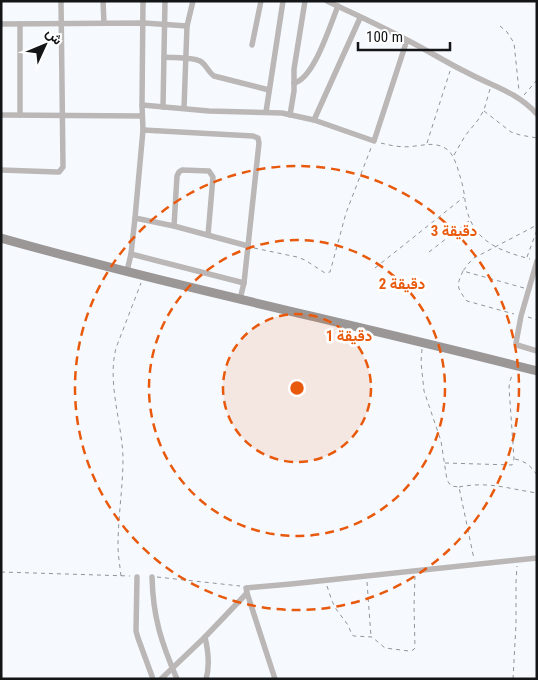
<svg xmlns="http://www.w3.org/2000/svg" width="538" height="680" font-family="'Roboto Condensed',Vazirmatn,sans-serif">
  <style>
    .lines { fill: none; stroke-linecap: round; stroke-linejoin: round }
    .path { stroke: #919497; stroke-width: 1; stroke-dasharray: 4 4; stroke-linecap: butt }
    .minor { stroke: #bbb7b7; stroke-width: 5.5 }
    .secondary { stroke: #9c9797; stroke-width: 9 }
    .ring { fill: none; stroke: #e8590c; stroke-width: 2.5; stroke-dasharray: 9 6 }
    .centre { fill: #e8590c; stroke: #fff; stroke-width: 2.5 }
    .ring-label { font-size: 15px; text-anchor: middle; font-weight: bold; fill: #e8590c; stroke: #fff; stroke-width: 5; stroke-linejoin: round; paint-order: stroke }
  </style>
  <rect width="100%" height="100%" fill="#f6faff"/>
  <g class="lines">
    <g class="path">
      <polyline points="500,26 507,32 514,43 519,91"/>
      <polyline points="524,95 537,80"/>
      <polyline points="484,111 511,132 520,135 537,138"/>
      <path d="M 381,143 C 392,146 404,148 415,146 C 426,145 434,142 445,148 C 452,152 454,159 457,166 C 459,174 462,181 463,188 C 465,196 465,204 467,211 C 476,243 501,251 530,259"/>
      <polyline points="427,143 450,71"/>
      <polyline points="454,155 465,136 478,120 484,110 490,89"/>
      <polyline points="254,248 297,257 305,260 325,273 330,272 346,213 371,148"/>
      <polyline points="429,252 469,221"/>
      <polyline points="527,257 537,230"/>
      <polyline points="375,268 464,197"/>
      <path d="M 463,271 C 456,286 457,288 467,301 L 514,314"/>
      <polyline points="524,288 463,271 469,263 474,258 537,225"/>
      <polyline points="528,317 537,320"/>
      <polyline points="422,349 421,362 424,391 441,441 447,480 451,486 459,487 474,559"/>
      <path d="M 515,459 C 525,461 531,466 537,475"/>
      <polyline points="445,463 512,465 514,459 509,387 510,381 513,373"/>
      <path d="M 459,487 C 489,481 509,489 537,493"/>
      <polyline points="1,572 130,576"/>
      <path d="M 121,576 C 120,566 118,556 118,546 C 118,517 123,487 123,458 C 122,422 107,384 116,348 L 141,283"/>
      <polyline points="157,577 240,586"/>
      <polyline points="367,582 371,637"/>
      <polyline points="327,586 332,601 336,609 348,625 352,635 354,636 372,637 385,648 409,651 413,650 415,648 414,606 415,576"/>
      <polyline points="513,679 516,624 516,582 517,566"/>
    </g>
    <g class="minor">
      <polyline points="103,1 104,23"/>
      <path d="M 327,1 C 354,14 381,26 407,40 C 427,50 447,63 468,73 C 494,87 515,91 537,114"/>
      <polyline points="1,24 144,23 187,26"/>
      <polyline points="20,24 20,115"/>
      <polyline points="252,45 261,1"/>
      <path d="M 164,57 C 174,58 191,57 200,61 C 206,64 208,72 214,76 L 269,90"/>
      <path d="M 294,83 C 314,79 330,25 338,6"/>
      <polyline points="142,105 209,111 282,113 314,120 374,141 407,40"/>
      <polyline points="163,107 165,1"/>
      <polyline points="184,108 187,26 193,1"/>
      <polyline points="266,112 283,1"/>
      <polyline points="1,115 142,116"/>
      <polyline points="290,115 294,91 294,69 305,1"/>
      <polyline points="314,120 360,18"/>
      <polyline points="143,130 253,136 258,138 259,143 248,246 244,283 240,299"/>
      <polyline points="1,170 57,172 59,172 63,167 61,1"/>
      <polyline points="135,218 174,226 248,246"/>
      <polyline points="174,226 177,176 179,172 182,170 209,171 213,177 208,235"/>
      <polyline points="131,254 244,283"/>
      <polyline points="537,261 521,316 516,343 517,345 537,351"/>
      <polyline points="127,271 131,254 135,218 143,130 142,105 143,1"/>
      <polyline points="137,577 136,631 138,638 153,679"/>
      <path d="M 152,577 C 153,617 161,642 177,679"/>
      <path d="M 205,637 C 208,650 210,666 206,679"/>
      <polyline points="161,679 205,637 247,593"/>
      <polyline points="275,679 247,593 246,588 291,584 537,558"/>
    </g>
    <path class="secondary" d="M 1,238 C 178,288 359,325 537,371"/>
  </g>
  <circle cx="297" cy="388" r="74" fill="#e8590c" fill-opacity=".12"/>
  <g class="ring">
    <circle cx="297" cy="388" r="74"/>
    <circle cx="297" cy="388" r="148"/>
    <circle cx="297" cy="388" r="222"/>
  </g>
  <circle cx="297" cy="388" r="8" class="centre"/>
  <g class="ring-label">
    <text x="454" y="236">3 دقيقة</text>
    <text x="402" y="289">2 دقيقة</text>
    <text x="349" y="341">1 دقيقة</text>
  </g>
  <rect width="538" height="680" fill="none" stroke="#131516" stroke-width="5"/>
  <g transform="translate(45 45) rotate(46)" stroke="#ffffff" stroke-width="4" paint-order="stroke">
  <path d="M0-4L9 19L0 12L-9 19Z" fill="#131516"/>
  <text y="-8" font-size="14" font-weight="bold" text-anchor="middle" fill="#131516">ش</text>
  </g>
  <path d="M358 42v8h92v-8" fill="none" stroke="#131516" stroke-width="2.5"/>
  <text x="366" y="42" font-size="15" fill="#131516" stroke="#ffffff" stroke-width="4" paint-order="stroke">100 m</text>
</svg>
